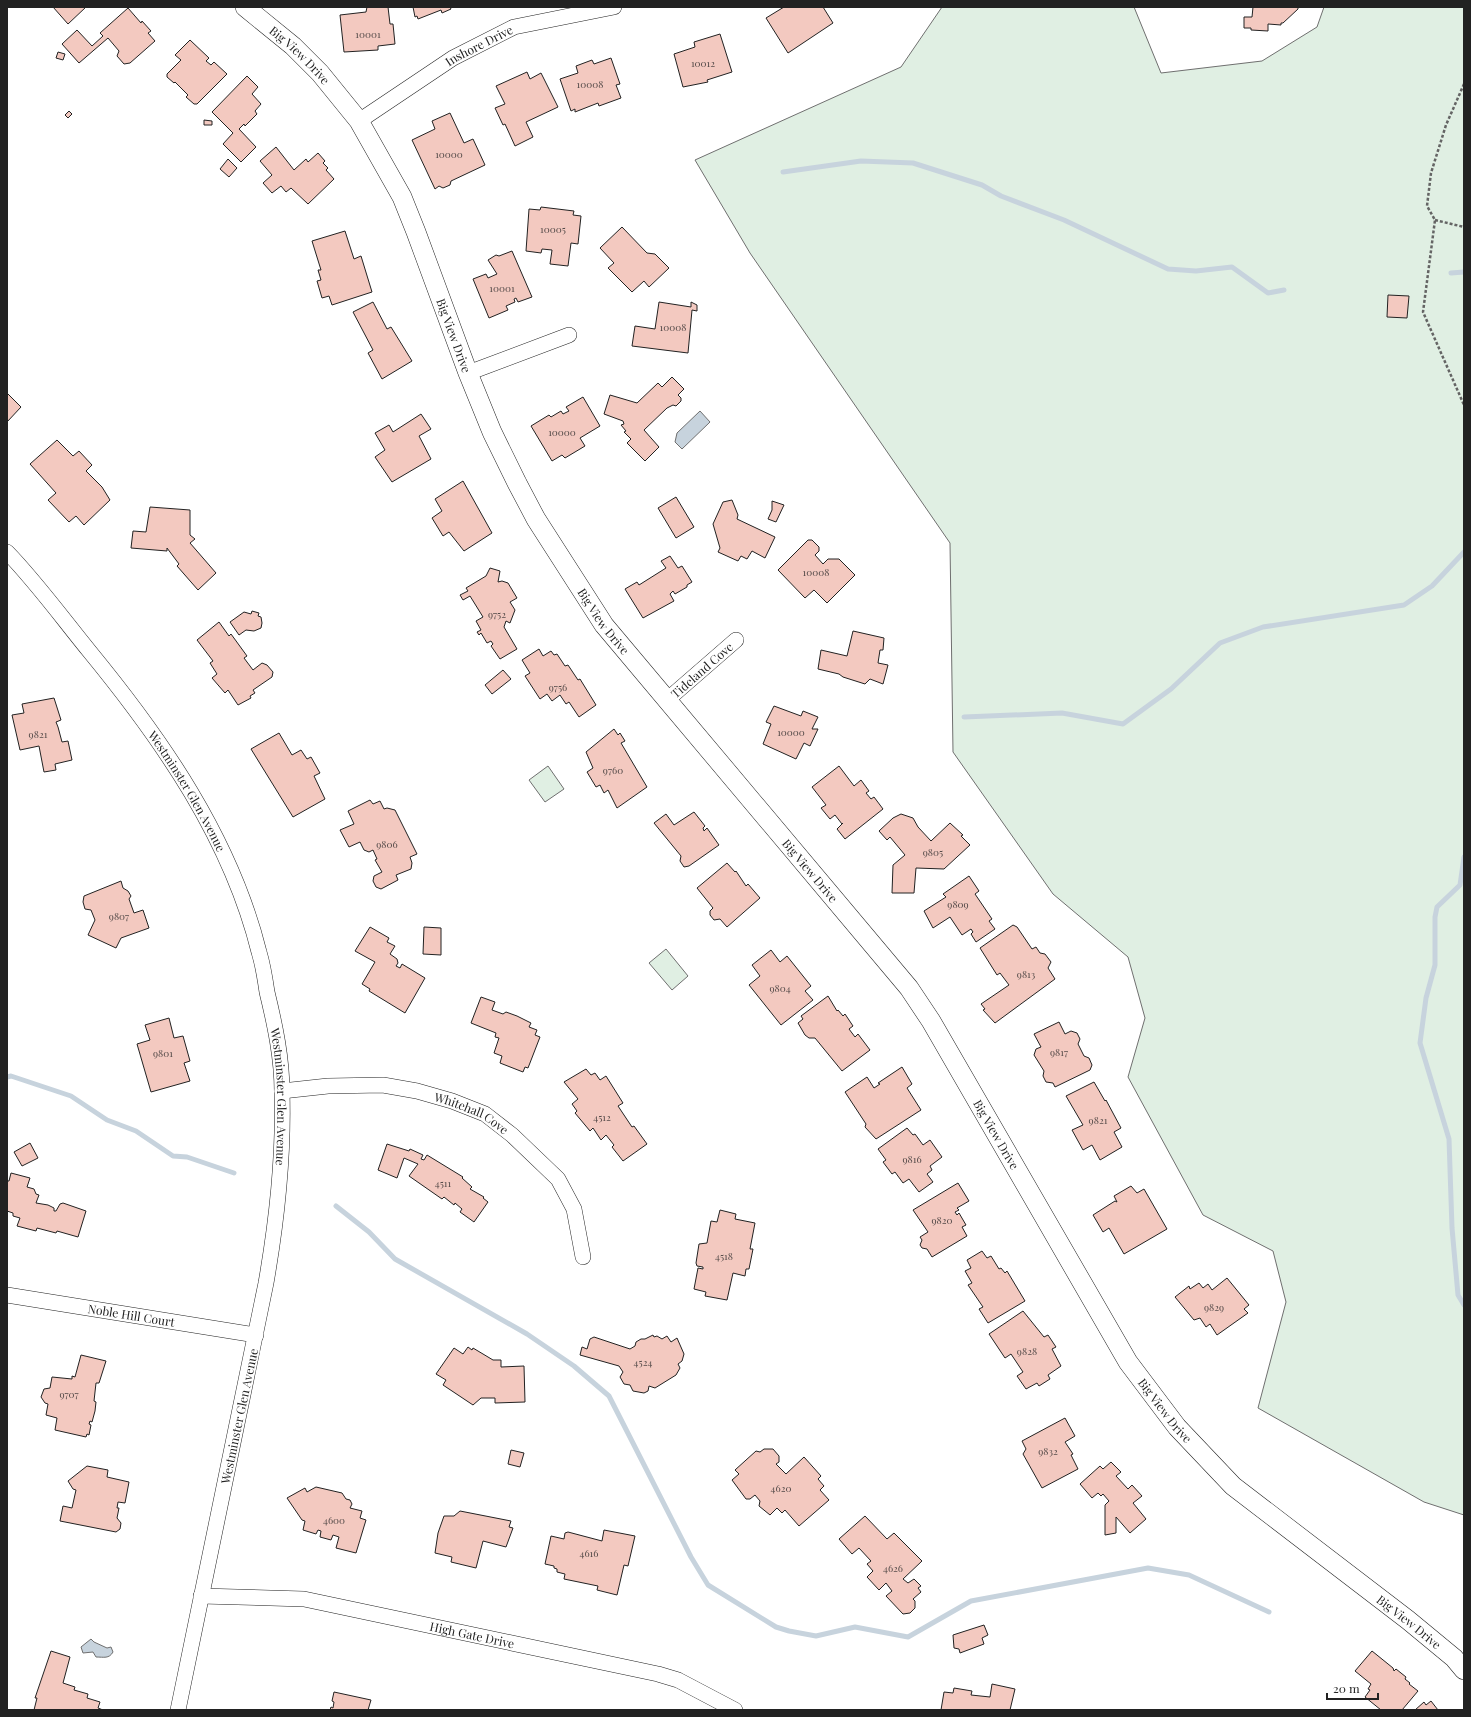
<svg xmlns="http://www.w3.org/2000/svg" width="1471" height="1717" font-family="'Playfair Display',serif">
  <style>
    .green { fill: #e0efe3; stroke: #6f6f6f }
    .water { fill: #c7d3dd; stroke: #6f6f6f }
    .lines { fill: none; stroke-linecap: round; stroke-linejoin: round }
    .stream { stroke: #c7d3dd; stroke-width: 5 }
    .building { fill: #f3c9c0; stroke: #222 }
    .minor-casing { stroke: #222; stroke-width: 16 }
    .tertiary-casing { stroke: #222; stroke-width: 20 }
    .path { stroke: #646464; stroke-width: 2.5; stroke-dasharray: 3 2; stroke-linecap: butt }
    .minor { stroke: #fff; stroke-width: 15 }
    .tertiary { stroke: #fff; stroke-width: 19 }
    .labels { text-anchor: middle; dominant-baseline: central; stroke-width: 3; stroke-linejoin: round; paint-order: stroke }
    .number-label { font-size: 10px; fill: #564c4a }
    .street-label { font-size: 12px; fill: #222; stroke: #fff }
  </style>
  <rect width="100%" height="100%" fill="#fff"/>
  <g class="green">
    <polygon points="942,7 1134,7 1161,73 1262,61 1317,27 1324,7 1464,7 1464,1515 1424,1502 1258,1408 1286,1302 1273,1251 1203,1215 1128,1077 1145,1018 1128,957 1053,894 953,752 950,543 750,253 695,160 901,67"/>
    <polygon points="548,766 564,789 545,802 529,780"/>
    <polygon points="666,949 688,976 672,990 649,963"/>
  </g>
  <g class="water">
    <polygon points="700,411 710,422 682,449 675,442 677,433"/>
    <path d="M 91,1639 L 94,1642 L 107,1648 L 111,1647 L 113,1652 C 109,1659 104,1657 96,1657 L 93,1652 L 83,1653 L 81,1647 Z"/>
  </g>
  <g class="lines">
    <g class="stream">
      <polyline points="783,172 861,161 913,163 982,185 1001,196 1064,220 1168,269 1196,271 1232,267 1268,293 1284,290"/>
      <polyline points="1451,273 1464,272"/>
      <polyline points="964,717 1062,713 1123,724 1171,689 1220,643 1263,627 1404,605 1432,586 1464,552"/>
      <polyline points="1464,857 1460,885 1437,907 1435,917 1435,965 1426,998 1420,1043 1449,1139 1452,1228 1458,1295 1464,1305"/>
      <polyline points="7,1077 11,1076 71,1096 107,1120 136,1131 173,1156 187,1157 234,1173"/>
      <polyline points="336,1206 369,1232 395,1259 527,1334 574,1366 609,1396 691,1557 708,1585 776,1627 789,1631 816,1636 855,1627 908,1637 971,1601 1148,1568 1189,1575 1269,1612"/>
    </g>
  </g>
  <g class="building">
    <polygon points="53,7 86,7 68,24"/>
    <polygon points="367,7 388,7 390,24 393,24 395,44 378,46 378,50 344,52 340,15 366,12"/>
    <polygon points="410,7 450,7 451,9 442,13 441,10 418,19 417,16 415,17 413,7"/>
    <polygon points="784,7 823,7 833,23 788,53 766,18"/>
    <polygon points="1253,7 1298,7 1298,9 1283,23 1281,23 1281,25 1268,24 1268,31 1251,30 1251,28 1244,28 1244,17 1252,17"/>
    <polygon points="128,8 141,23 142,21 151,31 148,33 155,41 130,63 124,64 117,56 119,51 108,38 79,63 62,44 77,30 92,46 103,36 100,33"/>
    <polygon points="720,34 732,72 707,80 708,82 683,87 674,54 695,47 694,42"/>
    <polygon points="190,40 209,58 206,61 211,65 214,62 227,74 197,104 194,104 186,97 188,95 175,82 174,83 167,77 167,74 181,60 175,55"/>
    <polygon points="58,52 65,54 63,60 56,58"/>
    <polygon points="611,58 620,84 616,85 621,98 599,106 598,103 575,112 575,109 571,111 560,79 578,73 576,66 592,60 594,64"/>
    <polygon points="527,72 530,79 541,73 558,107 526,122 533,137 515,146 505,124 503,125 495,108 505,104 496,86"/>
    <polygon points="247,76 258,87 252,94 261,104 255,111 257,114 245,126 244,124 239,129 256,147 241,162 223,144 233,133 212,112"/>
    <polygon points="69,111 72,114 68,118 65,115"/>
    <polygon points="450,113 464,143 473,139 485,165 451,181 450,185 443,188 439,186 435,189 412,140 435,129 432,121"/>
    <polygon points="204,120 212,121 212,125 204,125"/>
    <polygon points="276,147 294,170 306,159 308,162 318,153 325,161 323,163 328,168 326,170 334,179 308,204 291,188 286,192 281,186 272,193 263,183 272,175 260,161"/>
    <polygon points="228,159 237,168 229,177 220,169"/>
    <polygon points="541,207 574,211 573,215 581,216 578,244 571,243 568,266 550,264 552,250 542,249 541,253 526,251 529,209 540,210"/>
    <polygon points="622,227 647,253 655,254 669,268 649,287 644,281 632,292 608,268 614,263 600,248"/>
    <polygon points="345,231 354,259 361,256 372,292 332,305 329,296 322,298 317,281 321,280 318,270 321,270 312,241"/>
    <polygon points="512,251 532,297 518,302 516,298 514,299 515,302 506,306 508,310 489,318 473,279 486,274 488,278 497,274 488,260 496,255 499,256"/>
    <polygon points="1388,295 1409,296 1407,318 1387,317"/>
    <polygon points="373,302 387,329 391,327 412,361 382,379 368,353 373,350 353,312"/>
    <polygon points="659,302 691,307 691,302 697,305 697,311 692,310 688,353 632,346 635,326 655,329"/>
    <polygon points="672,377 684,389 678,395 681,398 681,401 676,406 673,405 667,408 644,430 659,447 645,461 627,443 631,439 624,432 626,431 621,425 624,424 623,421 604,414 610,395 637,403 658,383 662,387"/>
    <polygon points="7,393 21,407 7,422"/>
    <polygon points="583,397 600,426 580,438 585,446 565,458 562,455 552,461 531,426 549,415 551,417 561,411 563,414 569,411 566,407"/>
    <polygon points="421,414 431,429 419,436 431,459 392,482 375,457 385,450 375,433 389,425 393,432"/>
    <polygon points="57,440 73,456 79,451 92,465 86,471 102,487 110,500 84,525 76,516 69,522 48,500 56,493 30,464"/>
    <polygon points="463,481 492,533 464,551 449,532 443,536 432,518 442,511 435,499"/>
    <polygon points="676,497 694,527 676,538 658,508"/>
    <polygon points="732,500 738,515 737,519 775,537 765,558 752,551 747,559 741,556 738,561 718,552 720,548 713,524 723,502"/>
    <polygon points="772,501 784,505 776,522 768,519 772,510"/>
    <polygon points="150,507 190,510 190,535 195,539 190,543 216,573 198,590 177,566 179,564 167,548 167,551 131,548 133,531 146,532"/>
    <polygon points="808,540 812,540 819,547 819,551 815,555 823,564 828,559 839,559 855,575 827,603 814,590 805,598 778,570"/>
    <polygon points="670,556 678,568 682,566 692,582 687,585 687,587 675,594 673,591 670,594 674,601 643,618 625,589 637,582 639,585 666,568 661,561"/>
    <polygon points="490,568 500,571 498,582 502,581 508,583 517,598 510,602 515,610 510,623 506,621 504,627 517,649 500,659 491,646 493,644 491,641 487,643 481,633 479,635 477,632 481,630 476,621 483,617 470,596 463,600 460,595 468,591 466,588 486,576"/>
    <polygon points="252,611 259,613 258,616 261,617 262,623 261,628 254,631 246,630 239,635 230,622 244,612 251,614"/>
    <polygon points="219,622 229,636 231,634 247,656 244,658 253,670 262,663 267,665 273,672 272,677 253,690 255,693 250,696 251,698 238,705 228,690 225,693 212,678 217,674 210,663 213,661 197,640"/>
    <polygon points="853,631 884,638 883,650 880,650 878,663 888,665 883,684 870,679 865,684 843,677 839,674 818,669 821,650 847,656"/>
    <polygon points="539,649 543,656 551,651 554,655 557,654 565,666 568,665 578,680 580,679 596,705 579,717 569,702 566,704 560,695 552,701 547,694 540,699 525,676 530,673 522,660"/>
    <polygon points="503,670 511,679 492,694 485,685"/>
    <polygon points="54,698 61,720 56,722 58,727 62,742 68,741 72,760 55,764 56,770 44,772 39,746 20,750 12,715 24,713 22,704"/>
    <polygon points="774,706 801,716 803,711 818,717 812,729 818,729 810,746 804,743 796,759 763,744 771,724 766,722"/>
    <polygon points="614,729 618,735 620,733 625,741 621,743 647,787 617,808 608,790 604,793 600,785 596,787 587,772 593,768 586,752"/>
    <polygon points="279,733 292,755 301,750 307,759 311,757 320,773 314,776 325,799 293,817 251,749"/>
    <polygon points="839,766 854,786 861,780 869,791 866,793 871,799 874,797 883,809 845,839 837,829 843,823 842,824 835,815 830,819 821,808 826,805 812,787"/>
    <polygon points="370,800 373,804 380,801 384,809 387,808 395,810 417,854 410,857 412,863 411,869 396,875 398,880 381,889 376,887 373,881 374,876 382,872 375,860 377,859 373,850 369,852 364,850 360,842 349,847 340,830 354,824 348,811"/>
    <polygon points="694,812 705,826 703,828 704,831 707,828 719,845 689,866 684,867 680,861 681,856 654,823 666,814 674,825"/>
    <polygon points="901,814 913,818 918,827 931,841 950,823 963,835 961,836 970,845 944,869 916,868 914,893 892,893 893,865 905,855 890,837 887,840 879,831 893,818"/>
    <polygon points="727,863 735,872 736,871 746,886 748,884 760,898 727,927 720,919 714,920 710,915 710,911 713,908 697,888"/>
    <polygon points="969,876 979,891 975,894 992,919 989,921 995,929 976,942 971,934 973,932 971,929 962,935 950,917 933,928 924,911 946,897 943,894"/>
    <polygon points="121,881 123,888 128,891 131,896 129,899 134,913 143,910 149,928 121,938 116,948 88,935 95,920 91,910 85,909 83,902 84,896"/>
    <polygon points="1013,925 1017,927 1032,949 1036,947 1040,953 1045,954 1051,962 1048,968 1055,979 995,1023 983,1010 985,1009 981,1004 1009,985 1000,973 997,975 980,948"/>
    <polygon points="370,927 389,938 387,942 395,946 390,954 397,959 398,963 396,966 400,968 402,964 425,978 405,1013 369,991 370,989 362,984 375,962 355,951"/>
    <polygon points="424,927 441,928 441,955 423,954"/>
    <polygon points="771,950 780,962 787,956 811,986 805,991 813,1000 781,1025 749,985 760,976 752,965"/>
    <polygon points="828,996 837,1011 838,1010 843,1016 845,1014 853,1026 849,1029 855,1037 858,1034 870,1050 842,1071 815,1038 809,1038 805,1035 798,1023 803,1019 801,1016"/>
    <polygon points="481,997 495,1002 492,1010 503,1014 506,1012 517,1016 531,1023 529,1027 537,1030 535,1035 540,1037 528,1068 525,1067 523,1072 500,1063 502,1056 494,1053 499,1038 495,1037 496,1033 471,1023"/>
    <polygon points="169,1018 174,1038 183,1036 190,1061 184,1063 190,1081 151,1092 137,1044 150,1040 145,1025"/>
    <polygon points="1059,1022 1065,1034 1071,1031 1077,1033 1080,1039 1078,1044 1084,1056 1089,1058 1092,1065 1090,1070 1055,1087 1053,1083 1046,1082 1043,1076 1044,1071 1034,1055 1036,1049 1041,1047 1034,1034"/>
    <polygon points="902,1067 912,1084 907,1088 921,1110 876,1139 865,1127 866,1124 845,1092 867,1077 874,1088 880,1084 878,1083"/>
    <polygon points="586,1069 591,1075 595,1073 600,1080 606,1076 623,1103 618,1106 632,1127 634,1126 647,1144 623,1161 612,1147 614,1145 606,1135 601,1140 593,1128 590,1131 575,1113 577,1111 572,1104 578,1099 564,1082"/>
    <polygon points="1094,1082 1105,1101 1106,1100 1121,1128 1114,1132 1122,1147 1100,1160 1092,1145 1083,1150 1072,1130 1083,1125 1066,1096"/>
    <polygon points="907,1128 913,1135 915,1134 923,1145 930,1140 942,1157 930,1166 932,1170 927,1174 933,1182 919,1192 909,1179 903,1183 895,1172 892,1174 883,1162 886,1160 878,1149"/>
    <polygon points="30,1143 38,1158 22,1166 14,1152"/>
    <polygon points="387,1144 409,1151 410,1149 423,1155 421,1159 424,1160 427,1155 463,1177 462,1178 472,1187 470,1189 484,1197 483,1198 488,1202 474,1222 460,1212 462,1209 455,1203 454,1205 444,1197 442,1199 409,1176 418,1164 404,1158 397,1178 378,1170"/>
    <polygon points="11,1173 30,1178 27,1187 34,1189 36,1194 39,1195 36,1203 48,1205 54,1208 54,1211 56,1211 60,1204 63,1203 86,1211 78,1237 57,1231 56,1233 37,1228 36,1231 17,1226 20,1218 13,1216 13,1213 7,1211 7,1181 9,1181"/>
    <polygon points="958,1183 969,1201 957,1208 959,1210 955,1212 957,1215 959,1213 966,1225 962,1227 967,1236 932,1257 927,1249 922,1248 920,1245 922,1240 920,1237 928,1232 913,1210"/>
    <polygon points="1131,1186 1137,1193 1144,1189 1167,1229 1124,1254 1109,1228 1103,1232 1093,1215 1115,1201 1117,1202 1114,1196"/>
    <polygon points="720,1210 736,1214 735,1219 755,1223 750,1249 753,1249 749,1269 746,1269 745,1276 733,1273 727,1300 705,1296 706,1292 694,1289 698,1268 703,1269 703,1267 697,1266 696,1263 699,1244 707,1243 711,1221 717,1222"/>
    <polygon points="982,1251 987,1258 991,1256 999,1269 1001,1268 1005,1273 1007,1271 1025,1301 988,1323 979,1309 983,1307 968,1285 972,1283 965,1271 971,1268 967,1260"/>
    <polygon points="1227,1278 1249,1305 1244,1309 1248,1313 1217,1335 1210,1324 1206,1327 1200,1318 1194,1320 1175,1297 1189,1286 1190,1289 1199,1283 1203,1288 1208,1284 1212,1290"/>
    <polygon points="1023,1311 1044,1337 1048,1335 1056,1347 1052,1349 1061,1366 1048,1375 1050,1379 1039,1386 1037,1383 1026,1389 1017,1376 1023,1372 1011,1354 1005,1358 989,1334"/>
    <polygon points="653,1335 654,1337 657,1336 662,1339 667,1336 671,1342 677,1338 684,1354 682,1361 678,1364 680,1368 676,1375 655,1388 649,1386 648,1391 644,1393 633,1391 630,1385 624,1384 620,1377 623,1372 619,1366 580,1355 582,1347 587,1349 590,1339 594,1337 630,1349 635,1346 636,1342 641,1339 645,1339"/>
    <polygon points="468,1347 472,1350 473,1348 493,1360 501,1360 501,1367 524,1366 525,1402 495,1403 495,1398 481,1398 473,1405 443,1385 446,1380 436,1374 454,1348 463,1354"/>
    <polygon points="81,1355 106,1361 99,1383 96,1383 94,1401 96,1402 95,1411 92,1422 90,1421 89,1424 91,1425 89,1435 87,1434 86,1437 55,1430 57,1418 46,1415 48,1404 45,1403 41,1397 44,1389 50,1388 52,1377 72,1379 72,1376 75,1377"/>
    <polygon points="1065,1418 1075,1436 1065,1442 1073,1454 1071,1455 1078,1469 1042,1488 1023,1454 1026,1449 1022,1441"/>
    <polygon points="764,1449 773,1449 779,1456 779,1462 776,1464 786,1474 804,1457 821,1476 818,1479 824,1486 820,1490 829,1500 799,1526 785,1510 782,1513 777,1508 770,1515 759,1506 760,1501 755,1495 750,1499 746,1499 732,1480 739,1474 735,1470 756,1451 760,1452"/>
    <polygon points="511,1450 524,1453 520,1467 508,1464"/>
    <polygon points="1111,1462 1121,1472 1116,1476 1128,1489 1132,1485 1142,1496 1133,1503 1146,1519 1130,1533 1116,1517 1116,1533 1105,1535 1105,1505 1109,1501 1103,1494 1101,1496 1098,1493 1092,1498 1080,1484 1100,1466 1103,1469"/>
    <polygon points="87,1466 108,1470 107,1477 129,1482 125,1503 118,1502 117,1508 119,1508 117,1518 121,1523 120,1529 116,1532 60,1521 63,1506 72,1508 76,1490 73,1489 68,1481"/>
    <polygon points="316,1487 342,1493 346,1499 350,1500 352,1504 350,1508 362,1511 360,1518 366,1520 356,1553 336,1548 339,1537 333,1535 331,1540 320,1537 321,1531 318,1530 316,1534 303,1530 305,1521 302,1520 287,1498 305,1488 307,1492"/>
    <polygon points="460,1511 511,1521 509,1527 513,1528 506,1547 483,1541 476,1568 451,1562 452,1557 435,1553 438,1533 444,1516 454,1516"/>
    <polygon points="865,1516 887,1539 894,1533 922,1561 903,1579 908,1583 914,1579 921,1586 918,1588 921,1592 913,1599 915,1601 915,1608 910,1613 903,1614 886,1596 892,1591 886,1583 879,1590 867,1577 873,1571 867,1564 871,1561 859,1548 852,1554 839,1539"/>
    <polygon points="604,1530 635,1536 628,1566 624,1565 617,1595 597,1590 598,1586 564,1579 565,1574 557,1572 557,1569 554,1568 554,1566 545,1564 551,1536 564,1539 565,1533 568,1532 602,1541"/>
    <polygon points="984,1625 988,1635 982,1638 984,1644 960,1653 959,1649 954,1648 953,1635"/>
    <polygon points="51,1651 70,1657 63,1683 75,1687 74,1690 88,1694 87,1698 100,1702 98,1708 103,1710 34,1710 37,1698 35,1698"/>
    <polygon points="1372,1651 1393,1668 1394,1671 1396,1669 1406,1677 1405,1679 1410,1683 1409,1684 1418,1691 1402,1710 1381,1710 1365,1697 1370,1690 1368,1689 1371,1684 1355,1671"/>
    <polygon points="992,1684 1015,1689 1010,1710 941,1710 944,1692 953,1693 954,1688 972,1691 971,1695 990,1697"/>
    <polygon points="334,1692 371,1700 368,1710 330,1710 331,1707 333,1708 334,1702 332,1701"/>
    <polygon points="1431,1701 1438,1710 1415,1710 1424,1702 1426,1705"/>
  </g>
  <g class="lines">
    <defs>
      <g id="minor">
        <path id="s1" d="M 359,121 L 453,58 L 514,27 L 614,7"/>
        <polyline points="468,373 569,335"/>
        <path id="s2" d="M 7,552 C 37,583 63,619 90,652 C 163,741 231,839 259,952 C 263,965 265,978 267,992 C 275,1025 282,1058 282,1092 C 284,1157 277,1220 266,1283 L 178,1710"/>
        <path id="s3" d="M 667,700 L 736,640"/>
        <path id="s4" d="M 282,1091 L 328,1086 L 383,1085 L 417,1091 L 452,1101 L 485,1114 L 512,1135 L 558,1179 L 574,1209 L 583,1257"/>
        <path id="s5" d="M 7,1295 L 256,1335"/>
        <path id="s6" d="M 201,1596 L 304,1599 L 658,1674 L 678,1680 L 735,1710"/>
      </g>
      <g id="tertiary">
        <path id="s7" d="M 245,7 L 293,46 L 320,73 L 359,121 L 402,197 L 416,232 L 468,373 L 492,432 L 517,483 L 536,519 L 604,625 L 909,988 L 931,1021 L 1128,1362 L 1177,1427 L 1233,1486 L 1408,1620 L 1454,1658 L 1464,1670"/>
      </g>
    </defs>
    <use href="#minor" class="minor-casing"/>
    <use href="#tertiary" class="tertiary-casing"/>
    <g class="path">
      <polyline points="1464,84 1446,125 1431,173 1427,206 1435,220 1423,312 1464,405"/>
      <polyline points="1435,220 1464,227"/>
    </g>
    <use href="#minor" class="minor"/>
    <use href="#tertiary" class="tertiary"/>
  </g>
  <g class="labels">
    <g class="number-label">
      <text x="368" y="34">10001</text>
      <text x="703" y="63">10012</text>
      <text x="590" y="84">10008</text>
      <text x="449" y="154">10000</text>
      <text x="553" y="229">10005</text>
      <text x="502" y="288">10001</text>
      <text x="673" y="327">10008</text>
      <text x="562" y="432">10000</text>
      <text x="816" y="572">10008</text>
      <text x="497" y="614">9752</text>
      <text x="558" y="687">9756</text>
      <text x="791" y="732">10000</text>
      <text x="38" y="734">9821</text>
      <text x="613" y="770">9760</text>
      <text x="387" y="844">9806</text>
      <text x="933" y="852">9805</text>
      <text x="958" y="904">9809</text>
      <text x="119" y="916">9807</text>
      <text x="1026" y="974">9813</text>
      <text x="780" y="988">9804</text>
      <text x="1059" y="1052">9817</text>
      <text x="163" y="1053">9801</text>
      <text x="602" y="1117">4512</text>
      <text x="1098" y="1120">9821</text>
      <text x="912" y="1159">9816</text>
      <text x="443" y="1183">4511</text>
      <text x="942" y="1220">9820</text>
      <text x="724" y="1256">4518</text>
      <text x="1214" y="1307">9829</text>
      <text x="1027" y="1351">9828</text>
      <text x="643" y="1362">4524</text>
      <text x="69" y="1394">9707</text>
      <text x="1048" y="1451">9832</text>
      <text x="781" y="1488">4620</text>
      <text x="334" y="1520">4600</text>
      <text x="589" y="1553">4616</text>
      <text x="893" y="1568">4626</text>
    </g>
    <g class="street-label">
      <text stroke="none"><textPath href="#s1" startOffset="142">Inshore Drive</textPath></text>
      <text stroke="none"><textPath href="#s7" startOffset="73">Big View Drive</textPath></text>
      <text stroke="none"><textPath href="#s7" startOffset="397">Big View Drive</textPath></text>
      <text stroke="none"><textPath href="#s7" startOffset="721">Big View Drive</textPath></text>
      <text stroke="none"><textPath href="#s3" startOffset="46">Tideland Cove</textPath></text>
      <text stroke="none"><textPath href="#s2" startOffset="300">Westminster Glen Avenue</textPath></text>
      <text stroke="none"><textPath href="#s7" startOffset="1045">Big View Drive</textPath></text>
      <text stroke="none"><textPath href="#s2" startOffset="624">Westminster Glen Avenue</textPath></text>
      <text stroke="none"><textPath href="#s4" startOffset="195">Whitehall Cove</textPath></text>
      <text stroke="none"><textPath href="#s7" startOffset="1369">Big View Drive</textPath></text>
      <text stroke="none"><textPath href="#s5" startOffset="126">Noble Hill Court</textPath></text>
      <text stroke="none"><textPath href="#s7" startOffset="1693">Big View Drive</textPath></text>
      <text transform="translate(239 1416) rotate(-78)">Westminster Glen Avenue</text>
      <text stroke="none"><textPath href="#s7" startOffset="2017">Big View Drive</textPath></text>
      <text stroke="none"><textPath href="#s6" startOffset="275">High Gate Drive</textPath></text>
    </g>
  </g>
  <rect width="1471" height="1717" fill="none" stroke="#222222" stroke-width="16"/>
  <path d="M1327 1693v6h51v-6" fill="none" stroke="#222222" stroke-width="2"/>
  <text x="1333" y="1693" font-size="12" fill="#222222" stroke="#ffffff" stroke-width="3" paint-order="stroke">20 m</text>
</svg>
